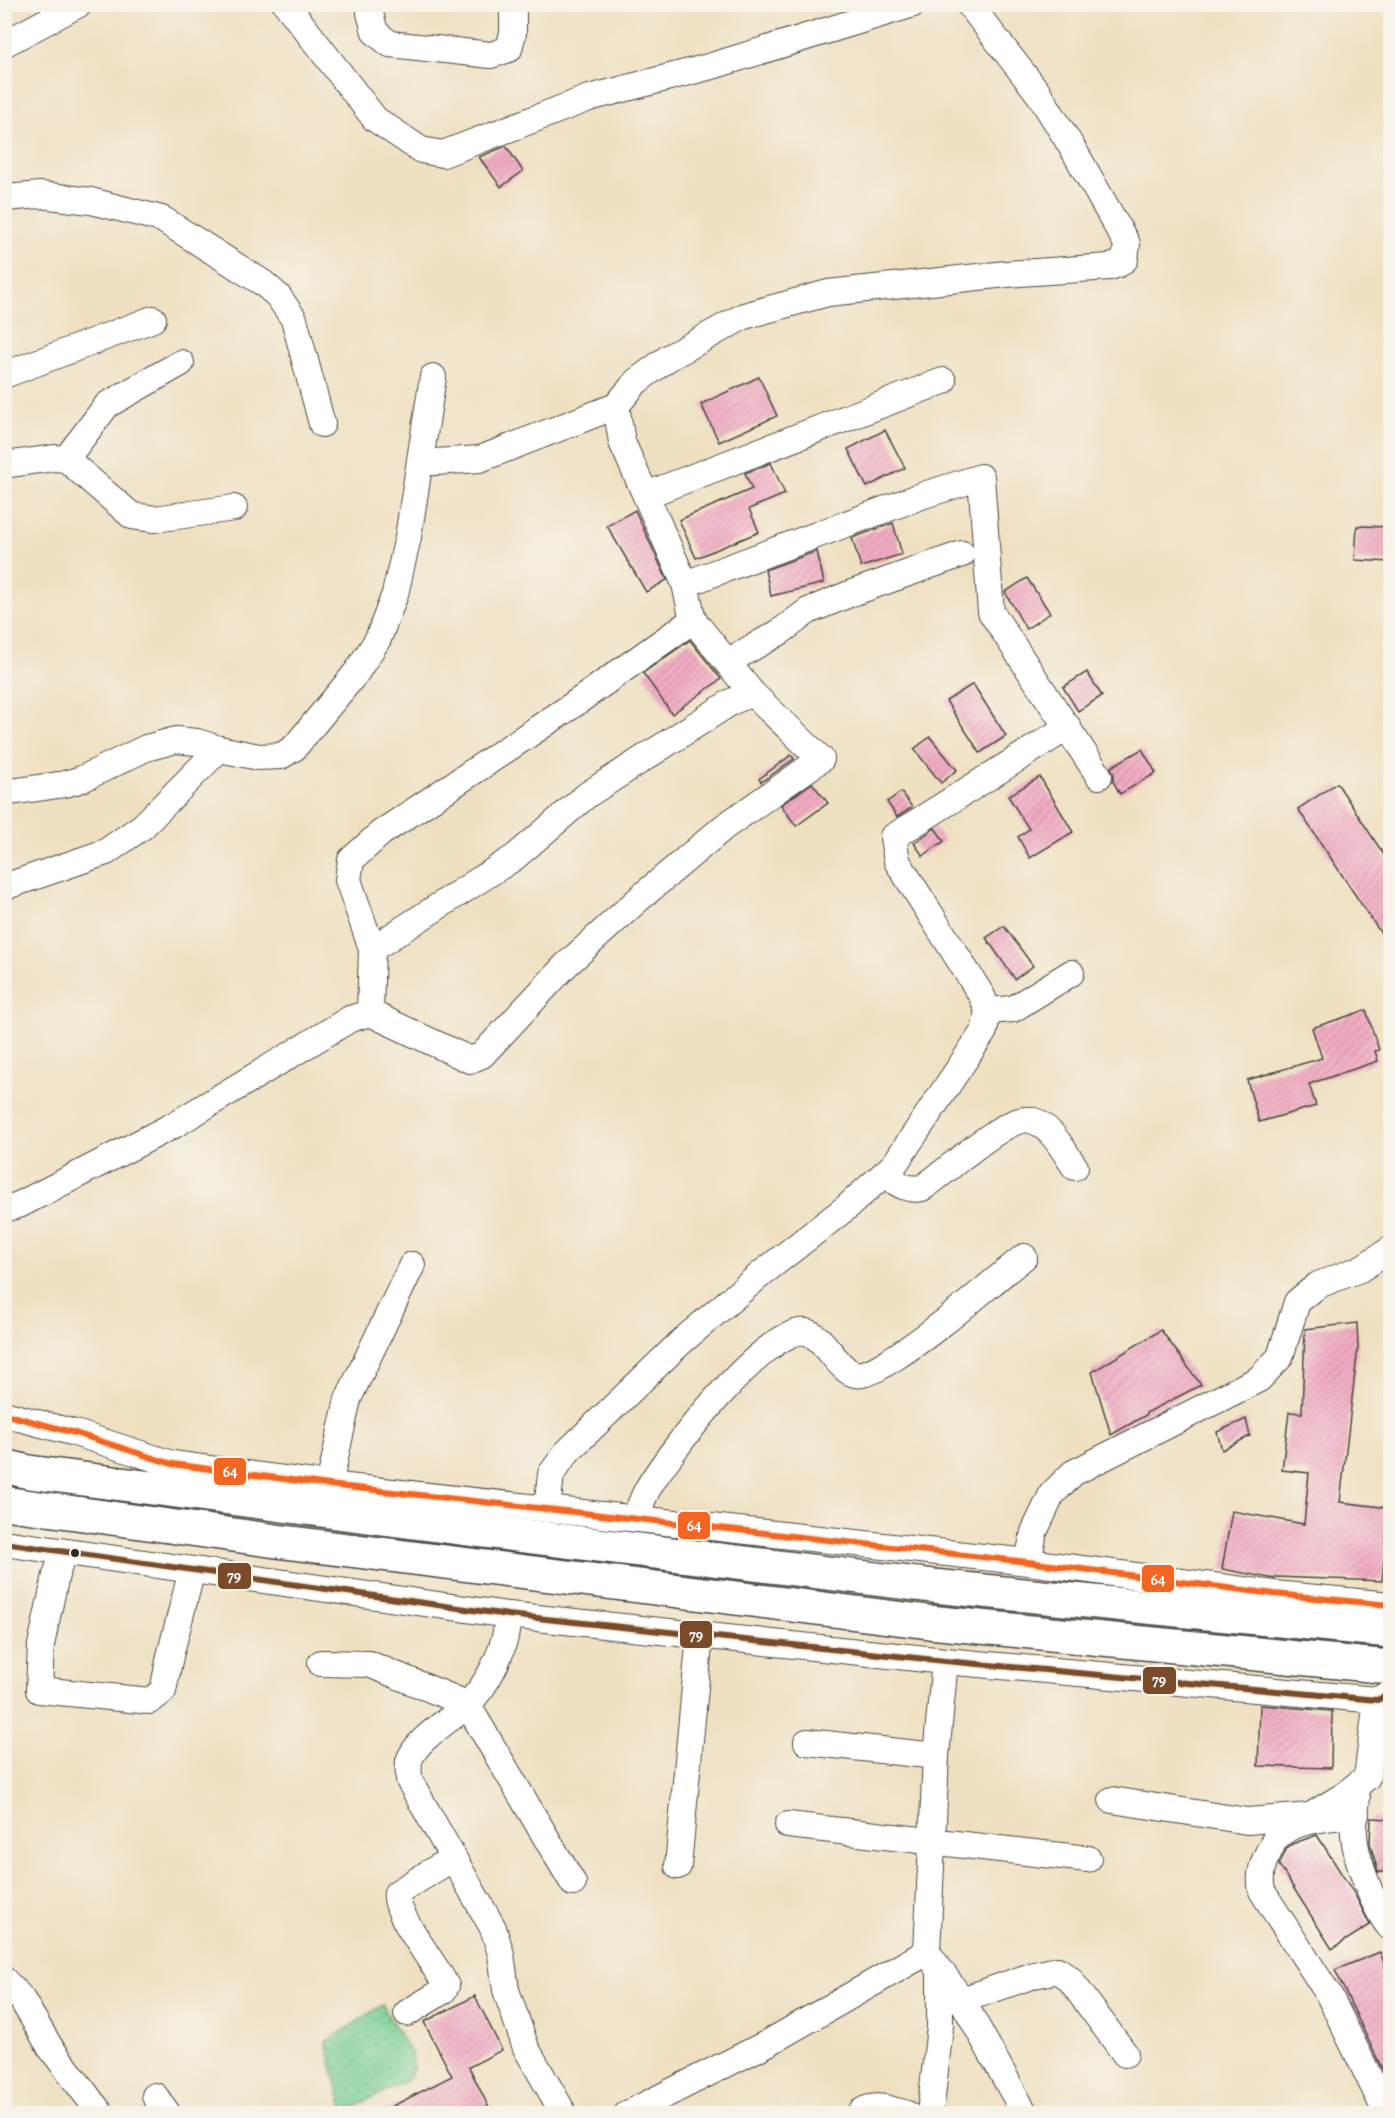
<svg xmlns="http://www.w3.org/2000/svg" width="1395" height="2118" font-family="Alegreya,serif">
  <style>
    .park { fill: url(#park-dots); stroke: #517c5e; stroke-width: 1.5 }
    .building { fill: url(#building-hatch) }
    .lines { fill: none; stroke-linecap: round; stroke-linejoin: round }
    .minor-casing { stroke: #484642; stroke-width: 28 }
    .highway-casing { stroke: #484642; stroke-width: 36 }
    .minor { stroke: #fff; stroke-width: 26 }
    .highway { stroke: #fff; stroke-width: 33 }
    .bus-1-casing { stroke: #f7f3e8; stroke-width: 10 }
    .bus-2-casing { stroke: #f7f3e8; stroke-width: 10 }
    .bus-1 { stroke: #f26522; stroke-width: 6 }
    .bus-2 { stroke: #7a4b2a; stroke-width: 6 }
    .bus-dot { fill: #2b2b2b; stroke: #f7f3e8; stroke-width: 2 }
    .line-badge { stroke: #f7f3e8; stroke-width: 2 }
    .badge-label { font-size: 16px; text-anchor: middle; font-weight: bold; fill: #fff }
  </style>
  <defs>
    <pattern id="park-dots" width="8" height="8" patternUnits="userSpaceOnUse" patternTransform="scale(1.5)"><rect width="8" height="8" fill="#77ce92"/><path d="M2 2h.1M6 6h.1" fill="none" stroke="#67b17e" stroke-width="1.8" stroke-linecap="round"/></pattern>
    <pattern id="building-hatch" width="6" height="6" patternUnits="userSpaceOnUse" patternTransform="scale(1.5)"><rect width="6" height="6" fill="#f1acc3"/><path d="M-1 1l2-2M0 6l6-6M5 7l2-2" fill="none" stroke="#cf94a8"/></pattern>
  </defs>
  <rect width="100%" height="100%" fill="#f7f3e8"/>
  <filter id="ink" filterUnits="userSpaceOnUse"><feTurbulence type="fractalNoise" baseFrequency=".0167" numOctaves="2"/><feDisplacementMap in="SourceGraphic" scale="12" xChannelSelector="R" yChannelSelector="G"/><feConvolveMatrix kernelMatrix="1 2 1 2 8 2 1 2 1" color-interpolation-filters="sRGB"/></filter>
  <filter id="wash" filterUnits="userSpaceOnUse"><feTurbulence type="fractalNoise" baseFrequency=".008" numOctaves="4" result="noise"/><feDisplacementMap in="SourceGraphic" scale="24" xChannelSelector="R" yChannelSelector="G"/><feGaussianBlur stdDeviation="1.35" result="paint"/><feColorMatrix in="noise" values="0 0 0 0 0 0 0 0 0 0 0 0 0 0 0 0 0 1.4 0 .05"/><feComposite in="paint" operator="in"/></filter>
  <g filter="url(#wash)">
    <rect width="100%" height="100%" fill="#efe0c1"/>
    <polygon class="park" points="382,2005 412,2055 414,2067 408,2080 344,2112 326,2042"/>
    <g id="blocks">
      <g class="building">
        <polygon points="506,146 523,171 501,187 479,157"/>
        <polygon points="759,377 777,416 719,442 701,404"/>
        <polygon points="885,430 905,468 867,487 848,449"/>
        <polygon points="771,463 785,494 749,509 759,532 696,558 679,520 752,489 745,473"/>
        <polygon points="635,510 667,580 646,592 607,526"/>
        <polygon points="893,523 902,554 861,567 852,538"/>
        <polygon points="1357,526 1390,527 1390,562 1355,560"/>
        <polygon points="817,551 824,583 771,596 765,570"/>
        <polygon points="1027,578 1050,613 1026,629 1005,592"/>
        <polygon points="690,640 721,679 672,714 643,673"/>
        <polygon points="1087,672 1102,696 1078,711 1063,687"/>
        <polygon points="973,684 1006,736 980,753 946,701"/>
        <polygon points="930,737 957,770 941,783 914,749"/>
        <polygon points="1142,749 1156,773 1120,794 1113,781 1114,775 1111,767"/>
        <polygon points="791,755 794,759 761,782 759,779"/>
        <polygon points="1040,777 1073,832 1030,858 1018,837 1029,829 1008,796"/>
        <polygon points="812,783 828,803 796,826 781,805"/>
        <polygon points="1337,783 1390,864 1390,947 1298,809"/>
        <polygon points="901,792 912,807 897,817 887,802"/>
        <polygon points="935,828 944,841 923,856 914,843"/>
        <polygon points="1004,926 1033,966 1015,979 986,938"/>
        <polygon points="1366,1010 1379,1050 1375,1051 1378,1061 1309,1084 1316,1106 1259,1122 1247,1080 1322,1058 1312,1028"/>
        <polygon points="1357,1323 1358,1347 1340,1502 1389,1508 1382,1581 1276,1577 1275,1579 1222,1569 1232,1511 1304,1524 1309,1473 1282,1470 1289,1412 1302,1413 1305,1329"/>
        <polygon points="1161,1330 1201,1385 1146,1413 1146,1415 1111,1435 1092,1372"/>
        <polygon points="1246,1419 1250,1436 1222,1450 1217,1432"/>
        <polygon points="1260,1705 1332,1711 1331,1768 1258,1766"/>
        <polygon points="1371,1818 1390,1819 1390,1872 1378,1872 1370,1843"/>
        <polygon points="1317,1835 1355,1895 1370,1925 1332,1949 1279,1865 1287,1848 1292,1844"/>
        <polygon points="1380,1952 1390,1979 1390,2070 1384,2073 1335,1970"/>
        <polygon points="475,1996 502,2050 469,2067 492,2114 377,2114 452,2076 424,2022"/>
      </g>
    </g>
  </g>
  <g filter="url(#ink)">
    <use href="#blocks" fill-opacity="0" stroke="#484642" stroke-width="1.5"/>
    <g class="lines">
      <defs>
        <g id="minor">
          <polyline points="286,4 375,119 421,150 443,154 589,98 712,66 913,4"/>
          <polyline points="370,4 370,13 375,32 390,44 491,55 509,49 513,33 513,4"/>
          <polyline points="4,44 79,4"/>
          <polyline points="4,198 41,195 91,201 162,219 263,283 278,296 294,319 322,424"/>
          <polyline points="4,375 153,319"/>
          <polyline points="66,459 107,405 181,363"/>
          <polyline points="420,463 480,459 616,406"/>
          <polyline points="4,465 54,458 66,459 132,516 155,519 234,508"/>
          <polyline points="646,495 943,381"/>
          <polyline points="685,584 924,495 981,477 991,612 1099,776"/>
          <polyline points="693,620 752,693 821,759 724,827 641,897 565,966 482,1055 470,1060 370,1013 372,949 348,880 351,860 381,833 570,707 693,620 685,584 622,442 616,406 637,381 668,358 744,316 828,293 1006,274 1110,267 1119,264 1125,259 1127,244 1076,154 1039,94 969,4"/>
          <polyline points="727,662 780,632 808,611 852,593 962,554"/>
          <polyline points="4,793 65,784 82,779 146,748 176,740 197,742 219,749 259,757 281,756 294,748 356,673 378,639 395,594 408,537 433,377"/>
          <polyline points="4,887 106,852 143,826 219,749"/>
          <polyline points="372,949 515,857 587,795 731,702 752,693"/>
          <polyline points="988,1011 1013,1009 1071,973"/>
          <path d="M 884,1174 C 897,1183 906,1191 922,1188 C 945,1174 1006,1114 1031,1120 C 1051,1125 1064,1152 1075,1167"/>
          <polyline points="4,1209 19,1205 174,1125 350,1019 370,1013"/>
          <polyline points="4,1414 75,1433 172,1464 329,1485 1028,1562 1274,1594 1390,1605"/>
          <polyline points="329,1485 348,1399 412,1265"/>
          <polyline points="547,1509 551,1474 567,1452 681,1342 761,1274 847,1207 894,1165 984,1031 988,1011 982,996 897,861 893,837 1068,727"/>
          <path d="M 635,1518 C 639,1509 642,1500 646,1492 C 663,1459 768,1324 806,1332 C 827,1336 840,1379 862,1374 C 874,1372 884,1364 894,1358 C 940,1329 981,1291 1024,1257"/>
          <polyline points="4,1543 508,1615 945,1661 1377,1700 1390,1694"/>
          <polyline points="64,1552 56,1575 41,1645 39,1690 150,1701 163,1691 170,1656 192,1570"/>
          <polyline points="1028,1562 1034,1532 1052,1494 1073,1473 1259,1379 1280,1357 1297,1302 1318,1285 1360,1269 1390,1250"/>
          <path d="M 508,1615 C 507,1647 489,1684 466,1706 C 449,1721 416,1739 409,1761 C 408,1766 409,1774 409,1780 L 493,1928 L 501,1954 L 506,1990 L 526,2048 L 564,2114"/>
          <polyline points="945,1661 936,1756 927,1952 962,2000 1025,2114"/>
          <polyline points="321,1663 369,1664 467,1704 573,1883"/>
          <polyline points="807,1742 936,1756"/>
          <path d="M 1357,1797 C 1356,1810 1353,1823 1354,1835 C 1356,1860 1374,1909 1390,1927"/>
          <polyline points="1112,1800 1247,1821 1310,1816 1343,1796 1367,1777 1377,1700"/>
          <path d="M 1356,1815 C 1333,1817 1292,1819 1276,1838 C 1272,1843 1270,1850 1267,1855 C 1261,1867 1259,1878 1262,1891 L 1329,1995 L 1387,2114"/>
          <polyline points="788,1825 1088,1859"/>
          <polyline points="678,1866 700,1635"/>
          <polyline points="4,1980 21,1998 50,2047 101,2114"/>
          <polyline points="962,2000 1034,1975 1058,1970 1069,1978 1125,2054"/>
          <path d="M 407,2013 L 443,1991 L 446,1986 C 436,1964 393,1913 397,1893 L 453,1858"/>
          <polyline points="155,2096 168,2114"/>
          <polyline points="627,2114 768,2043 927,1952"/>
          <path d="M 859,2114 C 871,2101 892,2110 907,2114"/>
          <polyline points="930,2114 940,2027 940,1971"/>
        </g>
        <g id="highway">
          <polyline points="4,1466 29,1472 467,1529 933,1586 1390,1631"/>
          <polyline points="4,1503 276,1541 929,1622 1390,1667"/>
        </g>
      </defs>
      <use href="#minor" class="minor-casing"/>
      <use href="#highway" class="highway-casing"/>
      <use href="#minor" class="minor"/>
      <use href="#highway" class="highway"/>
      <defs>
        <polyline id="bus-1" points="4,1414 75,1433 172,1464 329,1485 1028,1562 1274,1594 1390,1605"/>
        <polyline id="bus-2" points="4,1543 508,1615 945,1661 1377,1700 1390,1694"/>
      </defs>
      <use href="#bus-1" class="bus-1-casing"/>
      <use href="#bus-2" class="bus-2-casing"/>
      <use href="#bus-1" class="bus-1"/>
      <use href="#bus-2" class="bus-2"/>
    </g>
  </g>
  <circle class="bus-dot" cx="75" cy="1553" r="5"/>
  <g class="line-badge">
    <rect x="213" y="1457" width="34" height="29" rx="6" fill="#f26522"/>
    <rect x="677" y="1511" width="34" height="29" rx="6" fill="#f26522"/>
    <rect x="217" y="1562" width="35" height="28" rx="6" fill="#7a4b2a"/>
    <rect x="1141" y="1564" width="34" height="29" rx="6" fill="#f26522"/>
    <rect x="679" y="1620" width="34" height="29" rx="6" fill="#7a4b2a"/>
    <rect x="1142" y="1666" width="35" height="29" rx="6" fill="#7a4b2a"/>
  </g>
  <g class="badge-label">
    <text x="230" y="1477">64</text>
    <text x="694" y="1531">64</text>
    <text x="234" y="1582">79</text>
    <text x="1158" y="1585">64</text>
    <text x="696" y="1641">79</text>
    <text x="1159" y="1686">79</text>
  </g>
  <rect width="1395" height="2118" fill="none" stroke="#f7f3e8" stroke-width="24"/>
</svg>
